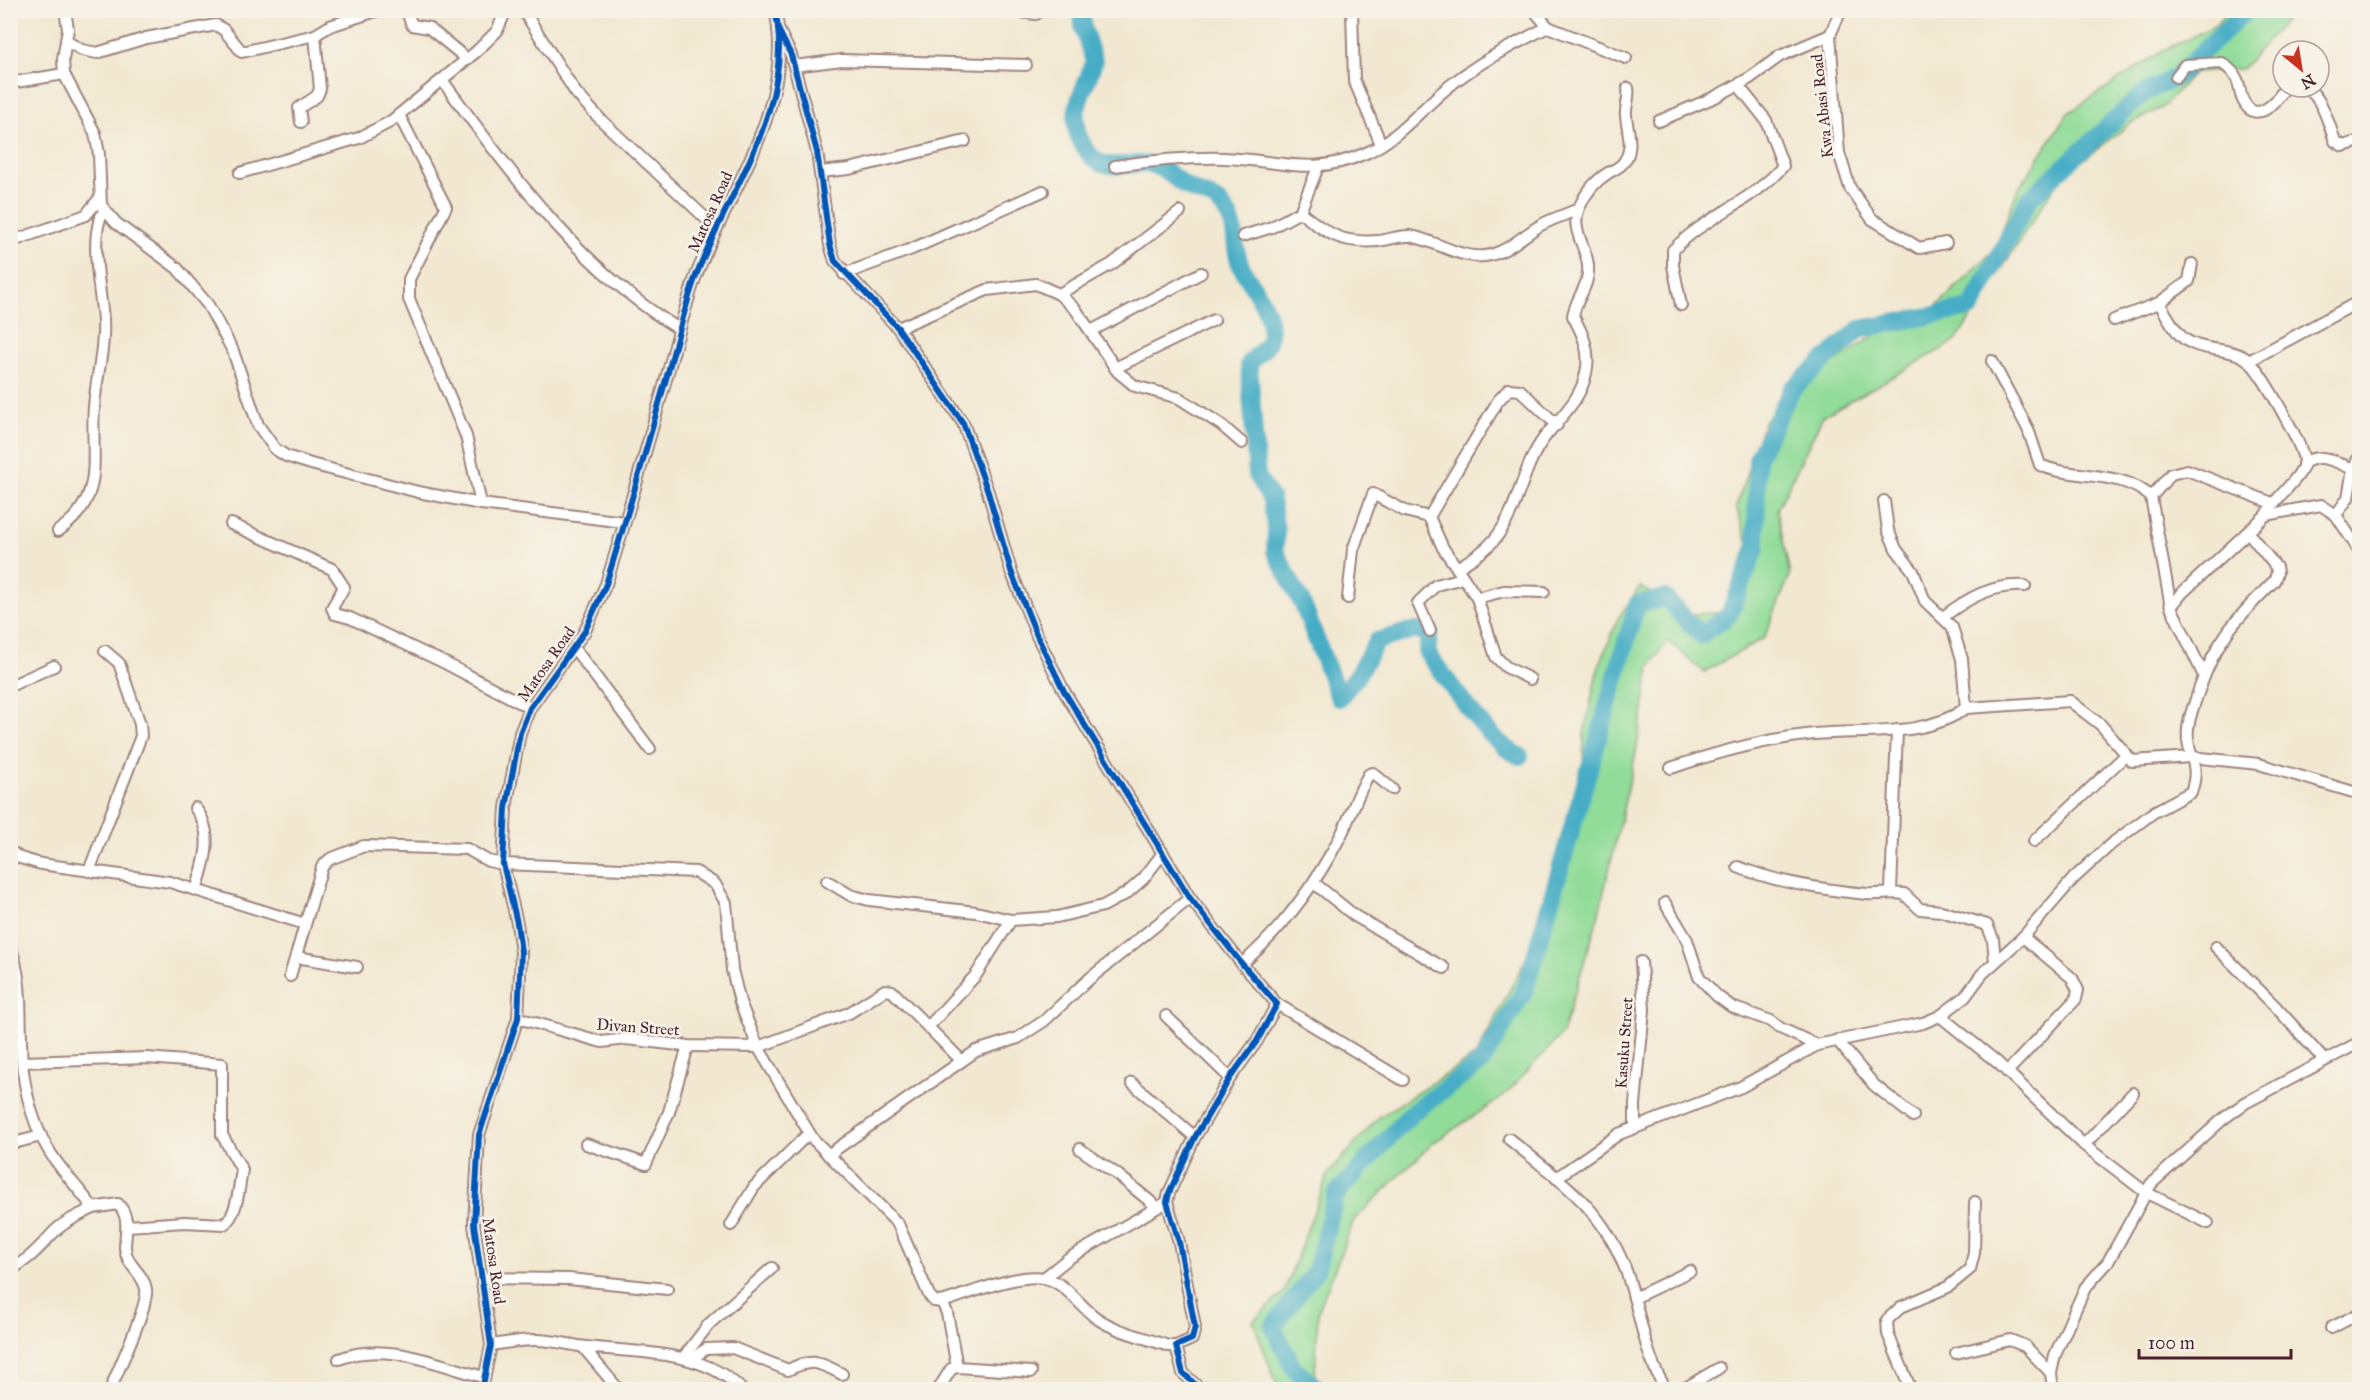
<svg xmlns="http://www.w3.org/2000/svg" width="2370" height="1400" font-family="'IM FELL Great Primer',serif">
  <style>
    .green { fill: #91dc98; stroke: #6e7e62; stroke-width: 1.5 }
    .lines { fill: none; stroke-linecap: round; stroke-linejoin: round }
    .river { stroke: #47adc6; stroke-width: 18 }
    .minor-casing { stroke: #9e847e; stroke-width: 14 }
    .minor { stroke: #fff; stroke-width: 10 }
    .cycleway-casing { stroke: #f7f3e8; stroke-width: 10 }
    .cycleway { stroke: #0057b8; stroke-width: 6 }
    .labels { text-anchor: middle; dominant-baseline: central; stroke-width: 5; stroke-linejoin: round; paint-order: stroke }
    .street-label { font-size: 16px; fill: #4a1f2b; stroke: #f7f3e8 }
  </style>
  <rect width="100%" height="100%" fill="#f7f3e8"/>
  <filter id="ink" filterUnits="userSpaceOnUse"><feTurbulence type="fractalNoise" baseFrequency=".0167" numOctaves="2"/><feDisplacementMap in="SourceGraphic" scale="12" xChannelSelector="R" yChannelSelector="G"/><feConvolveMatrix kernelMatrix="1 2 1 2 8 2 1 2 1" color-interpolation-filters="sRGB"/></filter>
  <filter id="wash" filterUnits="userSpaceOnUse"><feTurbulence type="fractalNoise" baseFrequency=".008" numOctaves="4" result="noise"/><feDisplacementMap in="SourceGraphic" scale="24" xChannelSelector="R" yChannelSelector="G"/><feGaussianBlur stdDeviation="1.35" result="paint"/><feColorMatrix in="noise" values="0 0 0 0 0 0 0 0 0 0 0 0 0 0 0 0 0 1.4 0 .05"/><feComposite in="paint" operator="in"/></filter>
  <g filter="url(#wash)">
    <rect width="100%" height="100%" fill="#f2e8d1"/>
    <polygon class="green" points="2227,11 2294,11 2242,69 2195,72 2163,107 2130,124 2059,179 1956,341 1823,416 1777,510 1790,575 1764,638 1704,672 1668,641 1650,666 1636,753 1598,917 1562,1034 1503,1097 1434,1142 1354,1220 1318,1312 1315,1377 1322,1389 1278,1389 1253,1321 1284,1292 1328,1174 1379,1117 1476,1055 1546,920 1582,802 1584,734 1597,672 1618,618 1640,587 1689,614 1731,612 1748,544 1736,507 1764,421 1806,382 1894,322 1936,307 1995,249 2018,189 2068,113 2164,50 2216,25"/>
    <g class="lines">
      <g class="river">
        <path d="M 1082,10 L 1083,28 L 1094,61 C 1087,86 1067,113 1080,139 C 1100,183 1126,157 1155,166 C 1167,169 1178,182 1189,188 C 1199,194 1214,196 1221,205 C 1242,228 1230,246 1242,268 C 1253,289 1275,314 1269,339 C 1267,349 1254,356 1249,364 L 1257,476 L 1271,499 L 1276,531 L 1275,551 L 1303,605 L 1339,698 L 1355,679 L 1377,641 L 1410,631 L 1430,631 L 1427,653 C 1447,679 1490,745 1520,756"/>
        <polyline points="1319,1390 1294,1369 1273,1327 1316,1270 1336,1194 1413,1112 1481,1063 1525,990 1637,604 1665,598 1701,635 1729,615 1756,548 1757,459 1792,389 1860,329 1971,308 2029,199 2144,93 2176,77 2247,10"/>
      </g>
    </g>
  </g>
  <g filter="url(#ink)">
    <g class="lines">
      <defs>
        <g id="minor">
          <polyline points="65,10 68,29 63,59 64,74 95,133 99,154 101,205 116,223 177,268 208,305 233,351 258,425 275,449 286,456 311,464 418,492 481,504 624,522"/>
          <polyline points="406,10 412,25 429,28 467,59"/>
          <polyline points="523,10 576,93 601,120 716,228"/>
          <polyline points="1006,10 1036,14"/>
          <polyline points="1352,10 1354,80 1381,144"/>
          <polyline points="1534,10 1548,27 1626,58"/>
          <polyline points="1841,10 1830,35 1839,153 1850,188 1872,219 1919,248 1946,243"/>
          <polyline points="778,29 791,55 817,152 830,245 835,261 898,328 963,423 988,492 1011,571 1037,636 1064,691 1190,898 1242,964 1277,1004 1257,1041 1230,1078 1195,1137 1169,1193 1167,1202 1179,1242 1195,1327 1192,1339 1176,1346 1183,1373 1201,1390"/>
          <polyline points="66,41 82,50 97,53 146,38 216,25 224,30 242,52 315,35"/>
          <polyline points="794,66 842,60 1026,65"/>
          <path d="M 2176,77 L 2185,65 L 2222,63 C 2227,67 2232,70 2235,76 C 2240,82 2239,91 2242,98 C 2254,127 2276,104 2285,87"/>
          <path d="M 442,80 C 509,171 580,269 679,329"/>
          <polyline points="10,83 64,74"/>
          <path d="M 2306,87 C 2323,99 2328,122 2335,141 L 2343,146 L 2360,141"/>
          <polyline points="399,115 446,207 409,279 409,299 466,436 481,504"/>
          <polyline points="1659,121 1715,97 1750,78 1780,56 1830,35"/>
          <polyline points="301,122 299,108 317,96 320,89 315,35 330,26 379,10"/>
          <path d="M 1115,166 C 1151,161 1187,157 1223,158 C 1278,159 1310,178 1366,153 C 1398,139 1421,109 1447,88 C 1477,63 1514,44 1548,27"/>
          <polyline points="820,172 849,169 965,141"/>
          <polyline points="240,173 359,138 390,122 477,51 497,31 506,10"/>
          <path d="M 1300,212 C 1328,234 1341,244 1378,241 C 1389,240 1400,235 1410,236 C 1435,240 1459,259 1485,256 C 1506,254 1523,235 1541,225 C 1553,218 1566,215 1578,209"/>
          <polyline points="1243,236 1272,227 1300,212 1318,167"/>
          <polyline points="10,242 86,215 99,199"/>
          <polyline points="844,274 912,249 1043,191"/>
          <polyline points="1059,294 1112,264 1180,212"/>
          <path d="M 2159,303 C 2166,313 2173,329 2182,337 C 2201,354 2233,345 2250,362 C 2262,374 2306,449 2304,463 C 2301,479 2274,498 2266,515"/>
          <path d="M 1681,305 L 1673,266 L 1673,250 C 1705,216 1753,202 1783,166 L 1766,120 L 1738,85"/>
          <polyline points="2114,320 2159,303 2189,281 2192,264"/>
          <polyline points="898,328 987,290 1036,284 1059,294 1076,310 1118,372 1135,386 1179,398 1220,424 1242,443"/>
          <polyline points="1091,331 1201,273"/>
          <path d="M 1992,361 L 2028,429 L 2040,465 C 2074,480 2120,469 2151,497 L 2171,607 L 2204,676"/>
          <polyline points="2249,361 2360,301"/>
          <polyline points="1115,368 1214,320"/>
          <path d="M 2303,464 C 2320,451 2336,462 2353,469"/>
          <polyline points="2151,497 2171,474 2187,470 2272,503"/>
          <polyline points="1884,501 1888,530 1896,549 1913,571 1925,601 1952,627 1962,659 1966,708"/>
          <polyline points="2336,515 2348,498 2353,469 2360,455"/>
          <polyline points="1429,517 1498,401 1509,389 1520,390 1557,425"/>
          <polyline points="1429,517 1443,548 1457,568"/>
          <polyline points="231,524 332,569 344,587 332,608 335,614 350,618 445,663 530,708"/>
          <path d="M 58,531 C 107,498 90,457 94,407 C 96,377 105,350 103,320 C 101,292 88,234 104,211"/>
          <path d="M 1544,592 L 1504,591 L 1477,598 L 1457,568 C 1470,560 1484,552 1494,540 C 1519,510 1521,469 1544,438 C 1560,417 1581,400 1586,373 C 1591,352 1583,334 1573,316 C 1576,297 1590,287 1588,265 C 1586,246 1570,229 1579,208 C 1585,194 1595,181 1608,173 C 1613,170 1619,168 1623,163 C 1635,149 1627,130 1626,115 C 1625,105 1630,98 1628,88"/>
          <polyline points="1348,598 1353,550 1373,494 1405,511 1429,517"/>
          <polyline points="1477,598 1496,657 1506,667 1530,679"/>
          <polyline points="2171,607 2183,592 2266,515 2321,505 2336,515 2360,552"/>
          <path d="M 1943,617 C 1968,598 1992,584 2025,586"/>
          <polyline points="1430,631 1418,603 1436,585 1463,578"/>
          <polyline points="574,648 650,749"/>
          <polyline points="10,686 54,666"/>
          <path d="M 1671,768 C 1718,752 1765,739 1814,734 C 1863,729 1924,739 1966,708 L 2070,701 L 2101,725 L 2132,761 L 2191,757 L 2259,764 L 2360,794"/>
          <path d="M 195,808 C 215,832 205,863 196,890"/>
          <polyline points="2034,841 2125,756"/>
          <polyline points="10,851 20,858 41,864 170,882 305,924"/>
          <path d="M 1738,867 C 1778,883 1824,890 1867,894 C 1879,895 1892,892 1904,894 L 1920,909 L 1941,911 L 1987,925 L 1993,939 L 1995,961"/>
          <polyline points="89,871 141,736 140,724 119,663 105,651"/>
          <polyline points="827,881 850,895 869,900 976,912 1011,920 1057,917 1103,906 1127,893 1143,879 1163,853"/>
          <polyline points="1314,883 1355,916 1444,968"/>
          <polyline points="1891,892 1897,730"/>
          <polyline points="1665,903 1687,940 1699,977 1717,996 1732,1007 1771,1021 1780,1028 1817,1045"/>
          <path d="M 10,945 C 22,979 20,1007 21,1042 C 21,1075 30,1120 48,1149 C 60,1170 79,1188 93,1208 L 118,1204 C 131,1218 125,1232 125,1248 C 126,1265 144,1274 146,1289 C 149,1305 118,1370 110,1390"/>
          <polyline points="2216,947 2276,1007 2324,1060"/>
          <polyline points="296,957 357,967"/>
          <path d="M 1242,964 C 1283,928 1315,885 1340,837 C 1351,816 1357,794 1369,774 L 1373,773 L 1392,789"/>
          <polyline points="290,976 322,867 330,859 364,846 467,849 488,861 503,864 696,872 715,884 726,903 732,970 740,1002 758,1047 813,1139 898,1224 929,1295 934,1301 942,1302"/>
          <polyline points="1277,1004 1403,1080"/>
          <polyline points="1166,1016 1230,1078"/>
          <polyline points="1940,1016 1998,1063 2084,1145 2145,1192 2208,1223"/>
          <polyline points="518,1018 602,1042 626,1039 688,1046 758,1047 849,1013 885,990 892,991 961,1060"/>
          <polyline points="928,1027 976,975 1011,920"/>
          <polyline points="1837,1040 1874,1085 1913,1116"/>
          <path d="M 23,1062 L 147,1058 L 222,1064 L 222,1135 L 242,1170 C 239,1185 238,1215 224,1224 L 184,1222 L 128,1226"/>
          <polyline points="2007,1072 2076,999 2078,990 2072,978 2023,937"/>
          <polyline points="1132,1083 1195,1137"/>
          <polyline points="1635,1126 1635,1104 1644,1010 1641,962"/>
          <path d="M 1509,1139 C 1558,1179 1601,1206 1625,1268 C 1639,1304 1644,1359 1667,1390"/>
          <polyline points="10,1144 41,1136"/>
          <polyline points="586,1144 646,1164 669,1112 688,1046"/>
          <polyline points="2084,1145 2133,1093"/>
          <polyline points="1080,1149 1118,1175 1157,1207"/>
          <polyline points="828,1155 976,1051 1018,1038 1044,1021 1088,980 1190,898"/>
          <path d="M 1556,1178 L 1619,1134 L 1741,1087 L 1817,1045 L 1923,1023 L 1940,1016 L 1965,997 L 1982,974 L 2023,937 L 2074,878 L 2110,845 L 2154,812 L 2191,792 C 2202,762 2185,755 2188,729 C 2189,716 2195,703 2199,690 C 2217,638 2236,619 2274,581 L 2277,573 L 2276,567 L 2248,532"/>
          <polyline points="731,1225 754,1187 809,1133"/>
          <path d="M 10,1270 C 31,1258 38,1249 53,1233 C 64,1221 80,1215 93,1208"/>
          <polyline points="483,1278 569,1279 667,1289"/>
          <polyline points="1044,1278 1069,1258 1167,1202"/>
          <polyline points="1634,1298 1690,1271"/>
          <polyline points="2331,1328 2360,1313"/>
          <path d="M 491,1345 C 506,1343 521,1340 536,1340 C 554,1340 569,1345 586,1347 C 637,1353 703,1349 742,1390"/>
          <polyline points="583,1347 619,1390"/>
          <polyline points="1956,1353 2010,1340 2025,1346 2051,1373"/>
          <polyline points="683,1358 709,1324 772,1268"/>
          <path d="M 339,1359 C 385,1340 438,1365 484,1377"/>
          <path d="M 690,1360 L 706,1349 L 733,1348 L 788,1370 C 812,1358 819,1362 842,1374"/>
          <polyline points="957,1367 1031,1372"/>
          <path d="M 482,1390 L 491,1345 L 474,1224 L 479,1135 L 518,1018 L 521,952 L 517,923 L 503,864 L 506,808 L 520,733 L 530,708 L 585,631 L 606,584 C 625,523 643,461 660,400 C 672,360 681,320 694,281 C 725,195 797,107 775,10"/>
          <path d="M 938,1390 L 951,1369 L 957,1367 L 947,1313 L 942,1302 C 969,1294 1017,1273 1044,1278 C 1064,1281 1080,1306 1095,1317 C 1116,1332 1144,1337 1168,1346 L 1176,1346"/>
          <polyline points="1682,1390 1719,1368"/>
          <polyline points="1911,1390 1888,1334 1887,1320 1901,1307 1948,1287 1970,1269 1974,1253 1975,1202"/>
          <polyline points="2053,1390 2051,1373 2055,1355 2085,1288 2108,1262 2151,1184 2223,1119 2245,1103 2360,1042"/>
        </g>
      </defs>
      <use href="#minor" class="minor-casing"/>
      <use href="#minor" class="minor"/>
      <defs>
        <g id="cycleway">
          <polyline points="778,29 791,55 817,152 830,245 835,261 898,328 963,423 988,492 1011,571 1037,636 1064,691 1190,898 1242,964 1277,1004 1257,1041 1230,1078 1195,1137 1169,1193 1167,1202 1179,1242 1195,1327 1192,1339 1176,1346 1183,1373 1201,1390"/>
          <path d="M 482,1390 L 491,1345 L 474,1224 L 479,1135 L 518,1018 L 521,952 L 517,923 L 503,864 L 506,808 L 520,733 L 530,708 L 585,631 L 606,584 C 625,523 643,461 660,400 C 672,360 681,320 694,281 C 725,195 797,107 775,10"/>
        </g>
      </defs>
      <use href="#cycleway" class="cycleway-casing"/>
      <use href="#cycleway" class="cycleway"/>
    </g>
  </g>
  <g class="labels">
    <g class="street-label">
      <text transform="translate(1822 106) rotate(-96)">Kwa Abasi Road</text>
      <text transform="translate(710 212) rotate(-66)">Matosa Road</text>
      <text transform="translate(546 664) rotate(-55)">Matosa Road</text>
      <text transform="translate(638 1027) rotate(4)">Divan Street</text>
      <text transform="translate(1624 1043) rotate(-86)">Kasuku Street</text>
      <text transform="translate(494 1261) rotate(82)">Matosa Road</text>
    </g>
  </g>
  <rect width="2370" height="1400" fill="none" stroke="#f7f3e8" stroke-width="36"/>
  <g transform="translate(2301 69) rotate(150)"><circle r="28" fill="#f7f3e8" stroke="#b29e9c" stroke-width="1.5"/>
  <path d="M0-4.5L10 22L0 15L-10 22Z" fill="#c8321e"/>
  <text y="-9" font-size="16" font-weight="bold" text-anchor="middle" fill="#4a1f2b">N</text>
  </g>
  <path d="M2139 1349v9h152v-9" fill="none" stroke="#4a1f2b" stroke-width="3"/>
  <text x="2148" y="1349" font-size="18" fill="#4a1f2b" stroke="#f7f3e8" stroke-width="4.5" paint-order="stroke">100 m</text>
</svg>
